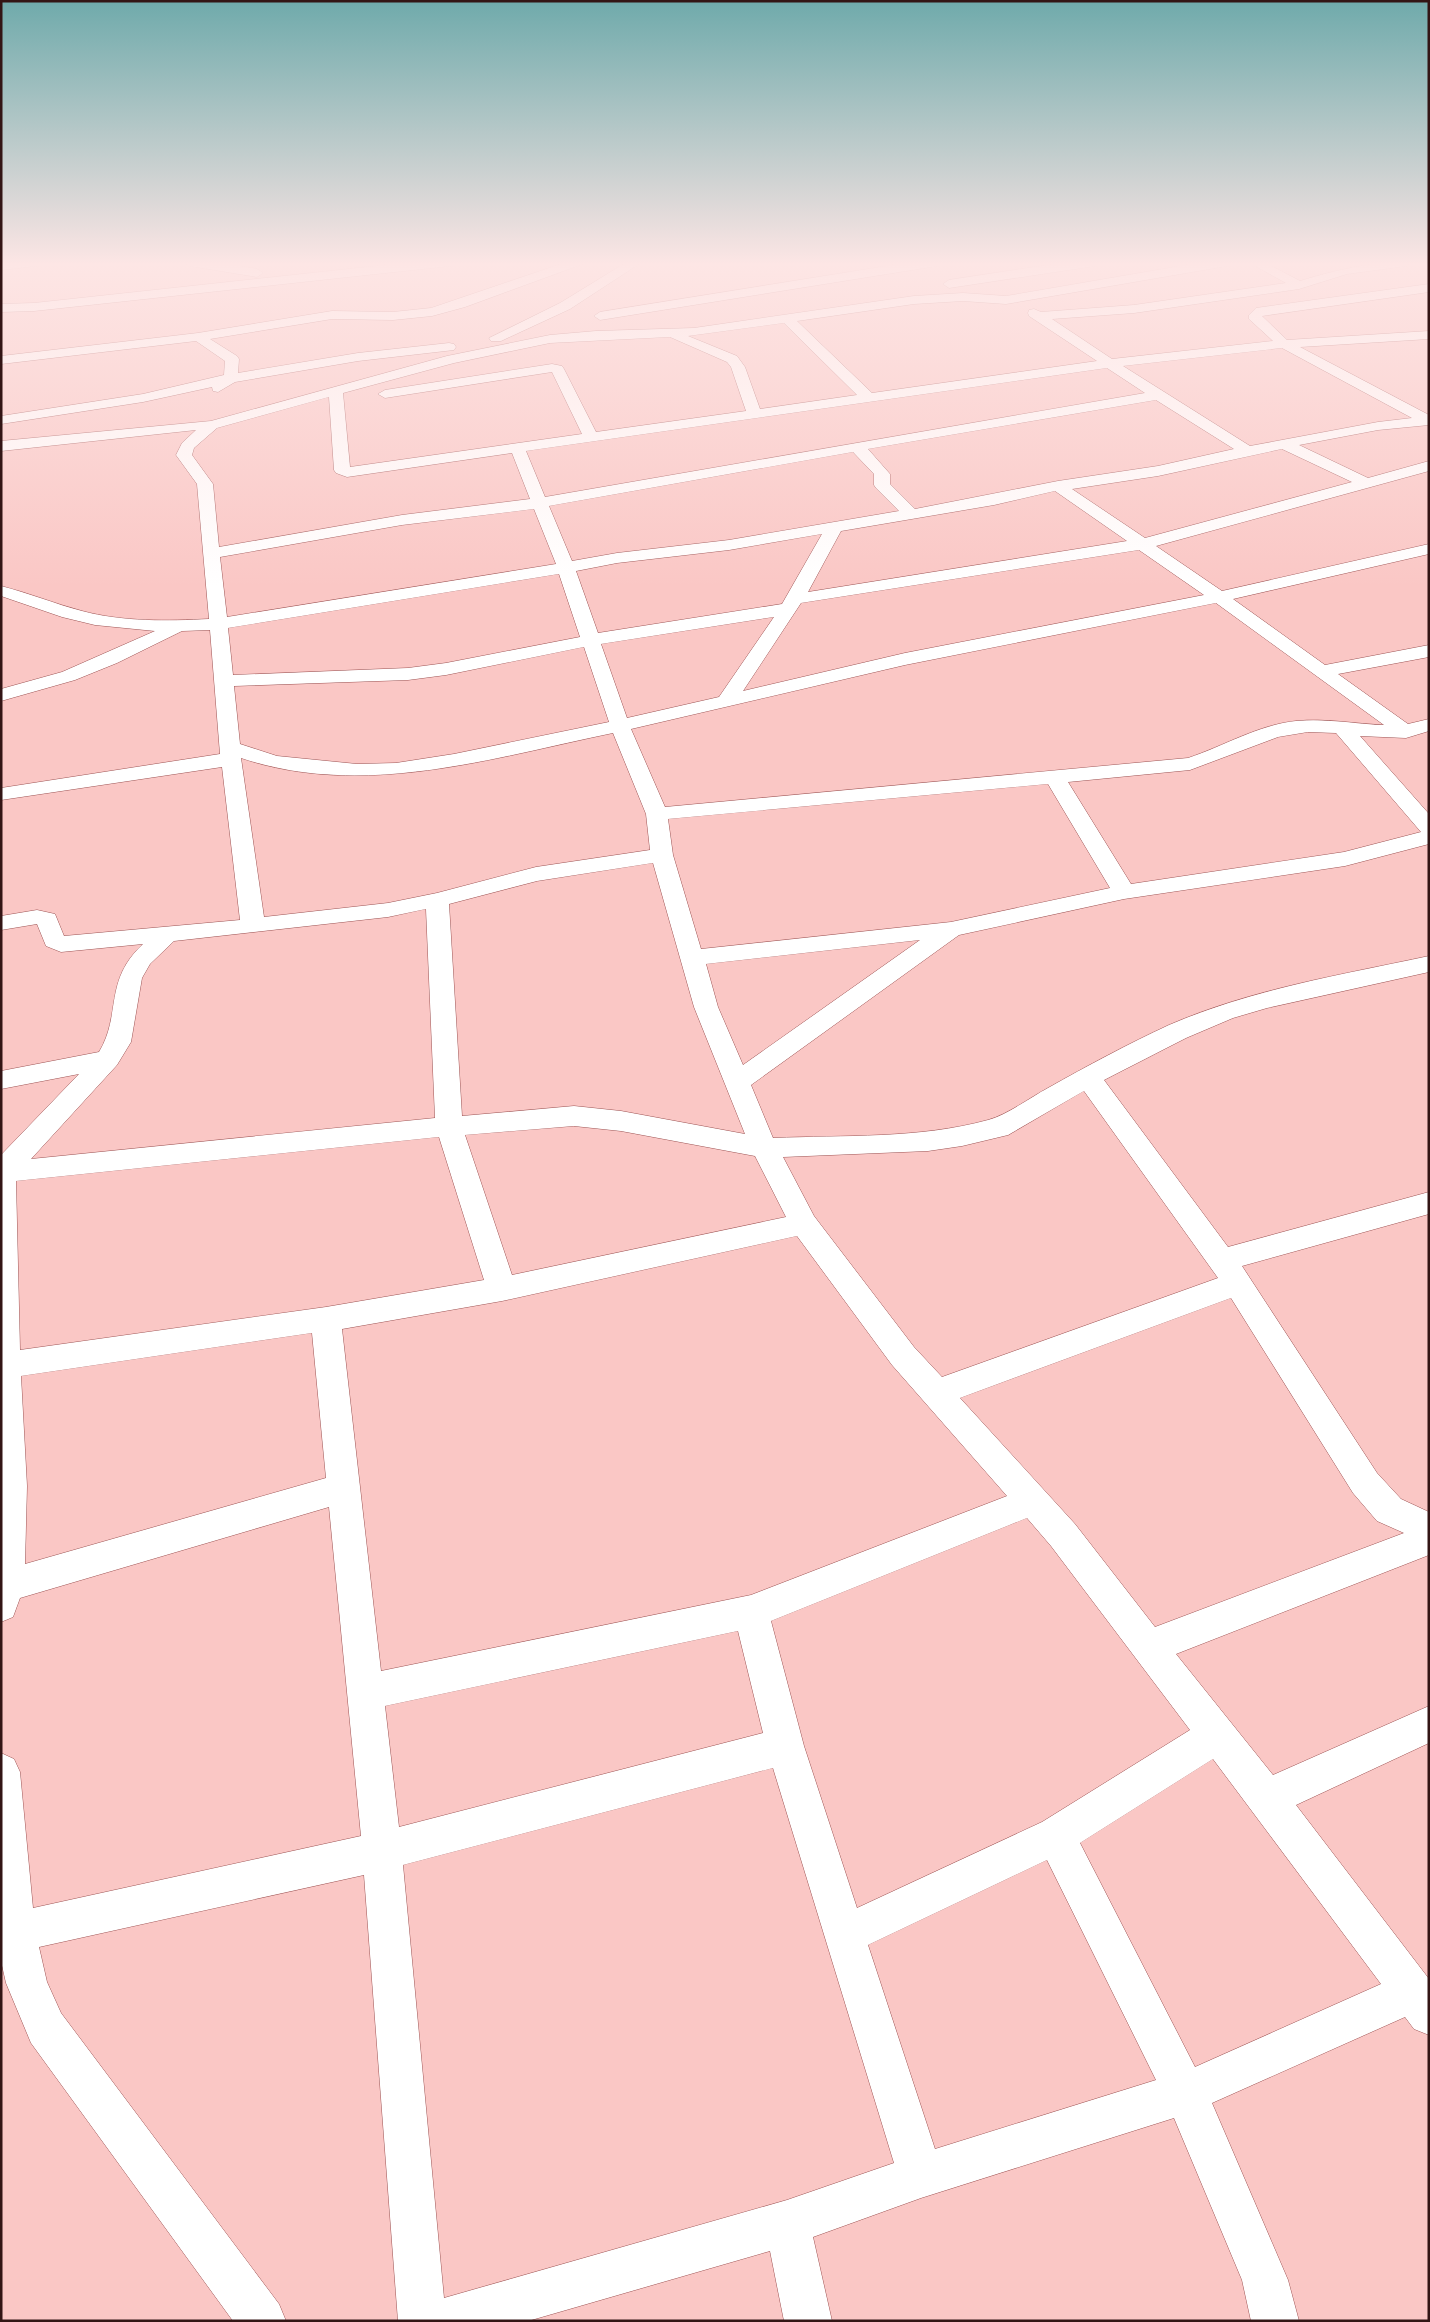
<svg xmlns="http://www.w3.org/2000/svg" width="1430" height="2322" font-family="'Varela Round',sans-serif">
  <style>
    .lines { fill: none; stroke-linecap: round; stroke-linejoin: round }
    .street-casing { stroke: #9d5454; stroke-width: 1 }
    .street { fill: #fff; fill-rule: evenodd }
  </style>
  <rect width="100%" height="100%" fill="#fac7c5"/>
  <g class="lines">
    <defs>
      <g id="street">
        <polygon points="1,262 42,262 36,266 1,270"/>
        <polygon points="184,262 215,262 257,269 263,273 257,277 190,266"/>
        <polygon points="413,262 456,262 450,266 34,311 1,312 1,304 34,303"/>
        <polygon points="567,262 588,262 465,307 432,316 393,320 332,319 210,339 237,356 239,359 238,373 358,353 449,343 454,344 456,347 454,350 358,361 235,382 218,392 213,391 212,387 143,402 1,424 1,416 143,394 224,375 225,361 196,341 1,364 1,356 198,333 332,311 393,312 431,308"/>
        <polygon points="627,262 642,262 570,309 501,341 491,341 489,338 560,303"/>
        <polygon points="912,262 943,262 937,266 600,320 594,316 600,312"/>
        <polygon points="1068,262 1101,262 1095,266 949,288 943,284 949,280"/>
        <path d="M 1204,262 L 1233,262 L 1227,266 L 1006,304 L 963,301 L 914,304 L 797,321 L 872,393 L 1097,361 L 1029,316 L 1028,313 L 1029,310 L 1034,309 L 1041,312 L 1134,305 L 1286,283 L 1248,262 L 1264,262 L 1300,281 C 1339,269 1371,262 1412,262 L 1406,266 L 1347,274 L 1299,289 L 1134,313 L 1052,319 L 1112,359 L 1273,341 L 1249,319 L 1249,315 L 1256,308 L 1429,284 L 1429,292 L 1262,316 L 1287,340 L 1429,331 L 1429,339 L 1300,347 L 1429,415 L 1429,425 L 1378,430 L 1299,445 L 1368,478 L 1429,461 L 1429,471 L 1156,546 L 1222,591 L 1429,544 L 1429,554 L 1233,599 L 1325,665 L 1429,645 L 1429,657 L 1338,674 L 1408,724 L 1429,719 L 1429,731 L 1406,738 L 1360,736 L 1429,814 L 1429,844 L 1345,866 L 1124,899 L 959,935 L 751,1085 L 773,1138 C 844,1135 919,1139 988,1120 C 1007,1115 1031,1097 1048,1088 C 1087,1066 1128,1044 1169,1025 C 1252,989 1341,975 1429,956 L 1429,972 L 1267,1008 L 1233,1018 L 1186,1038 L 1104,1080 L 1228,1247 L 1429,1192 L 1429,1214 L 1242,1266 L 1377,1473 L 1401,1499 L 1429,1512 L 1429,1555 L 1176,1654 L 1273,1775 L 1429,1706 L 1429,1743 L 1296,1805 L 1429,1979 L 1429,2035 L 1414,2029 L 1405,2017 L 1212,2103 L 1288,2280 L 1299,2321 L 1251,2321 L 1242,2280 L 1174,2118 L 921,2198 L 813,2237 L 832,2321 L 784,2321 L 770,2251 L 528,2321 L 398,2321 L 364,1875 L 39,1947 L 47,1982 L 61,2013 L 279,2304 L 286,2321 L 233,2321 L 31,2043 L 6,1983 L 1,1961 L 1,1753 L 14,1759 L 20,1772 L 33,1908 L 361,1836 L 329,1507 L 20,1598 L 13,1617 L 1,1622 L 1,1155 L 79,1074 L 1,1089 L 1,1071 L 99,1052 C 122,1014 103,981 143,944 L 61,952 L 46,946 L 37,924 L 1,930 L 1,916 L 37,910 L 55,914 L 64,936 L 240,920 L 222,767 L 1,800 L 1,788 L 220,754 L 210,630 L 182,631 L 117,663 L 75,680 L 1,701 L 1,689 L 62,672 L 155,631 L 95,625 L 62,617 L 1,596 L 1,586 C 29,593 55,604 82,611 C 123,622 167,621 209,619 L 197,484 L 176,455 L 182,443 L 196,430 L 1,451 L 1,441 L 211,421 L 447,356 L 550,335 L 596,331 L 694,328 L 914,296 L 963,293 L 1006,296 ZM 784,323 L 857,395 L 760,409 L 745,367 L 737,356 L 688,336 ZM 670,337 L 727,362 L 731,367 L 746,411 L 596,432 L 564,369 L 562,366 L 552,364 L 385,390 L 378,394 L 385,398 L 552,372 L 582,434 L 350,467 L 343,393 L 454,363 L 550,343 ZM 1282,348 L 1412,418 L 1378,422 L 1250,446 L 1123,366 ZM 1107,368 L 1145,393 L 545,497 L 526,451 ZM 329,397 L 334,470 L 336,473 L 347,477 L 512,453 L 530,499 L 402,515 L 219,547 L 213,484 L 192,455 L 194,448 L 217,428 ZM 1156,400 L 1234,449 L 1158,466 L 1058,481 L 915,509 L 890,484 L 890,474 L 868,449 ZM 1282,449 L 1352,482 L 1145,538 L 1072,489 L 1158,476 ZM 853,452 L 874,474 L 874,485 L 876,488 L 899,511 L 729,540 L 617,553 L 572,561 L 549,506 ZM 1055,491 L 1127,541 L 808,592 L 841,531 L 994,505 ZM 534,509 L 556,564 L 227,617 L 220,557 L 402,525 ZM 822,534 L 782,604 L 598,633 L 576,571 L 617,563 L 729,550 ZM 1139,550 L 1204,595 L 905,653 L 743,691 L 801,603 ZM 559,574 L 580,637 L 446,663 L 408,668 L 233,675 L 228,628 ZM 1216,603 L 1384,725 C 1355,724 1325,718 1296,721 C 1258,725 1224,746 1188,758 L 665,807 L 631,729 L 905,665 ZM 774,617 L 719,697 L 627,718 L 601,644 ZM 584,647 L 609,722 L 454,754 L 396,763 L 357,764 L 277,756 L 240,744 L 234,686 L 408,680 L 446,675 ZM 1308,732 L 1336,733 L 1421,832 L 1344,852 L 1131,884 L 1068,782 L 1190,770 L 1278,737 ZM 613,733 L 646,814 L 650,850 L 536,867 L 437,893 L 388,903 L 264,917 L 241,758 C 363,799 492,758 613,733 ZM 1048,784 L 1110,888 L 951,922 L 701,949 L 673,855 L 668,819 ZM 653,863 L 694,1007 L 745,1134 L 621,1111 L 574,1106 L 462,1116 L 449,904 L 537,881 ZM 426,909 L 435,1118 L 31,1159 L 117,1065 L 131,1042 L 142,978 L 150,964 L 174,941 L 388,917 ZM 920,940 L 743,1065 L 718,1007 L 706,964 ZM 1084,1091 L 1218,1278 L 942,1377 L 914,1347 L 814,1216 L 783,1157 L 928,1151 L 962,1146 L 1008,1135 ZM 574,1126 L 621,1131 L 755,1156 L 786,1217 L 512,1275 L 465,1135 ZM 439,1137 L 484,1280 L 326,1307 L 20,1350 L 16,1181 ZM 797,1236 L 892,1365 L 1007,1496 L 751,1595 L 381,1671 L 342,1329 L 502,1301 ZM 1231,1298 L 1353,1493 L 1377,1521 L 1404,1533 L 1155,1627 L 1075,1524 L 960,1398 ZM 312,1333 L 326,1478 L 25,1564 L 27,1486 L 21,1376 ZM 1027,1518 L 1051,1546 L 1190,1730 L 1042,1822 L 857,1908 L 804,1746 L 771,1621 ZM 738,1631 L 763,1733 L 399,1827 L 385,1706 ZM 1213,1759 L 1381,1984 L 1195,2067 L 1080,1843 ZM 773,1768 L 894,2163 L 787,2200 L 444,2298 L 403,1865 ZM 1047,1860 L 1156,2080 L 935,2149 L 868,1945 Z"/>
      </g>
    </defs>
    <use href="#street" class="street-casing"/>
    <use href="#street" class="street"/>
  </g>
  <linearGradient id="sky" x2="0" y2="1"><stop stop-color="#6faaab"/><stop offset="0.45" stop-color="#fde6e5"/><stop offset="1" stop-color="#fde6e5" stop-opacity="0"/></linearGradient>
  <rect width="1430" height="587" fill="url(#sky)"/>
  <rect width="1430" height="2322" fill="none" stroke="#331515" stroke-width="5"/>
</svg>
